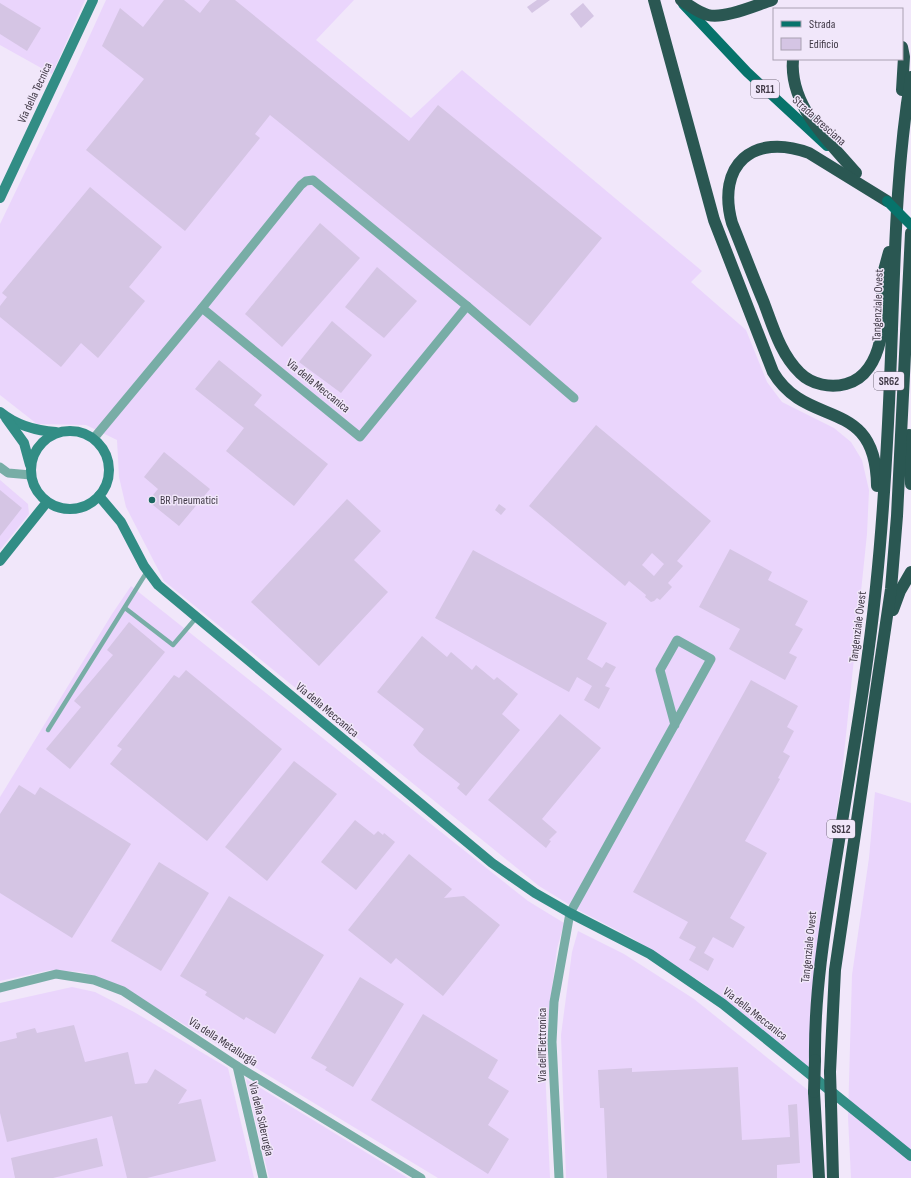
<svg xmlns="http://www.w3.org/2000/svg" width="911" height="1178" font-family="'Sofia Sans Condensed',sans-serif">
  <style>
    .built { fill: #ead5fc }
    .building { fill: #d5c5e4; fill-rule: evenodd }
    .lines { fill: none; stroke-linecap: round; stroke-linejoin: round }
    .lane { stroke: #78ada6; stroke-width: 4.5 }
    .street { stroke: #78ada6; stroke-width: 9 }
    .secondary { stroke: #328d85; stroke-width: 10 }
    .primary { stroke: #07736b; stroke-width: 10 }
    .highway { stroke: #2a5752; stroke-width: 12 }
    .primary-bridge { stroke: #07736b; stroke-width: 10 }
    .highway-bridge { stroke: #2a5752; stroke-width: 12 }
    .poi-dot { fill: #1b6660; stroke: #f1e7fa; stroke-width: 1.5 }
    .labels { text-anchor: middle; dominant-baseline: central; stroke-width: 3; stroke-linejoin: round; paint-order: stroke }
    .shield { fill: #f1e7fa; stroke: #756d7c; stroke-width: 1 }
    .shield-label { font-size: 11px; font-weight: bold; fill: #403946 }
    .street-label { font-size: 12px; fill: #403946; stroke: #f1e7fa }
    .poi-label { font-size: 12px; fill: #403946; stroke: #f1e7fa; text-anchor: start }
  </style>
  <rect width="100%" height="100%" fill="#f1e7fa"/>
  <g class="built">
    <polygon points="0,0 85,0 52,74 0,45"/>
    <polygon points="106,0 354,0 316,40 411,118 462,70 702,271 691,282 746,330 767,382 782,402 834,428 851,442 862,460 869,490 867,534 841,783 820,929 810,1068 704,984 632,938 578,910 539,886 164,581 126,507 119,477 117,440 86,425 37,424 0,395 0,224 75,68"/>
    <polygon points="0,480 28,504 29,514 0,550"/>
    <polygon points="131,586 528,901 564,923 557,949 546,1034 545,1067 550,1178 438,1178 142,999 102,979 82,972 50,970 0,981 0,797 112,614"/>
    <polygon points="875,792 911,803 911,1178 851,1178 848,1117 852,975 869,858"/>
    <polygon points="578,931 624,954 694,999 809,1091 812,1178 566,1178 561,1035 572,952"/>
    <polygon points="72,987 95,992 134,1012 228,1068 254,1178 0,1178 0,1003"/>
    <polygon points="246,1079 408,1178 269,1178"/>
  </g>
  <g class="building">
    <polygon points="164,0 184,0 200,13 210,0 235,0 409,141 438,105 602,238 530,326 270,115 255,134 260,138 185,231 86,150 144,79 102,46 120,8 143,27"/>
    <polygon points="537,0 550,0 532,13 527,7"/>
    <polygon points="0,3 41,28 27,51 0,34"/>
    <polygon points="583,3 594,16 581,28 570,14"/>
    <polygon points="90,187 162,247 129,287 145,301 98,358 81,343 61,367 0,317 0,306 7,297 2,293"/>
    <polygon points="320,223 360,258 282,347 245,314"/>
    <polygon points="377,267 417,301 384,338 345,307"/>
    <polygon points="332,321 372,355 341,393 299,362"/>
    <polygon points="219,360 262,395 254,405 328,464 294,506 226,451 244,428 195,389"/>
    <path d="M 596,425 L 711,521 L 677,561 L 683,566 L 668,583 L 672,587 L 660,600 L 657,598 L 654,601 L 651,602 L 645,597 L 646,595 L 629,581 L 625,586 L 529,506 ZM 652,553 L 664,564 L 654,576 L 642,565 Z"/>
    <polygon points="164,452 210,489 179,526 148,501 158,489 144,477"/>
    <polygon points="0,490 22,508 0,536"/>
    <polygon points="347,499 381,531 354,560 388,592 319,666 251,602"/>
    <polygon points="499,504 506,509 501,515 495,510"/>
    <polygon points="730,549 772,572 768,580 808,601 795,625 803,629 789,653 797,657 785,680 729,649 740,629 699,607"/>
    <polygon points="473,550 607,623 587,659 602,668 606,662 616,667 605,686 610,688 599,709 584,700 592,686 577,677 569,692 435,618"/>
    <polygon points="129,622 165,652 70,769 46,749 81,707 74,701 113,655 107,650"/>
    <polygon points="422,636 447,657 451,652 472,670 476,665 494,680 497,677 518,694 502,714 520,730 466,796 457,788 460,784 419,752 413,745 424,729 377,692"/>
    <polygon points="186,670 282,749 207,841 110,764 122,749 117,746 174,675 179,678"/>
    <polygon points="751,680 798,706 787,727 794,731 783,752 790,756 778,778 780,779 745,841 767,853 730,918 745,927 733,948 713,937 704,953 714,959 708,971 689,960 696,947 679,938 688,922 633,892"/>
    <polygon points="560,714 601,748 542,819 557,832 549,840 551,841 546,848 488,800"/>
    <polygon points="294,761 337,794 267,881 225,847"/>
    <polygon points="19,785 35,795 40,787 131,844 72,938 0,893 0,814"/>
    <polygon points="355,820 374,835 378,831 383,835 384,833 395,842 356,890 321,862"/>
    <polygon points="409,854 452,889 444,898 464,896 500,925 443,996 396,958 391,964 348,930"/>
    <polygon points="159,862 209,893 161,971 111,941"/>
    <polygon points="229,896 324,955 275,1034 246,1017 244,1020 205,995 207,992 180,976"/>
    <polygon points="360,977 404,1004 353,1087 325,1070 327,1067 311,1058"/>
    <polygon points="423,1014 498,1060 488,1078 509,1091 488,1125 509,1139 488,1174 371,1100"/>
    <polygon points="74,1025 85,1062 128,1052 135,1084 147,1083 155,1069 187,1090 178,1104 201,1099 216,1161 147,1178 127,1178 112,1116 7,1142 0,1113 0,1042 17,1038 16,1033 35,1028 37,1033"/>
    <polygon points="738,1067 742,1140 790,1137 788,1105 797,1104 800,1163 777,1165 777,1178 607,1178 604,1108 600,1108 598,1070 632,1068 632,1072"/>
    <polygon points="97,1138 103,1166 53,1178 15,1178 11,1158"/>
  </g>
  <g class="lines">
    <g class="lane">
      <polyline points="125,608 173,645 196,618"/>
      <polyline points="48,730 148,570"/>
    </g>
    <g class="street">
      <polyline points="202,308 360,437 467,306"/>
      <polyline points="94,438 202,308 301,185 306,181 313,180 467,306 574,398"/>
      <polyline points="0,467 8,473 31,475"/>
      <polyline points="0,988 56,974 94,980 123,991 237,1066 421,1178"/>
      <polyline points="237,1066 263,1178"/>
      <polyline points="559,1178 552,1042 554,1002 570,913 711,659 677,640 660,670 675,725"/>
    </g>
    <g class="secondary">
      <polyline points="0,198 93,0"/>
      <path d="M 0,412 C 16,425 36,431 56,432"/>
      <polyline points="6,418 24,443 30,465"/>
      <circle cx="70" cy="470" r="39"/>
      <polyline points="99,496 121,522 144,566 158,585 492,863 535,893 570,913 650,954 723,1004 911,1156"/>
      <polyline points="0,561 47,502"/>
    </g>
    <polyline class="primary" points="683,4 747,72 827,146"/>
    <g class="highway">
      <path d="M 654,0 L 714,220 L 773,372 C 807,430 876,395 877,486"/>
      <path d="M 681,0 C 689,5 699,13 708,15 C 725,19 756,5 772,0"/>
      <polyline points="902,47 904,57 902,90"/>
      <path d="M 793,59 C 789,106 828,140 856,173"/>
      <path d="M 887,201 L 809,153 C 753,132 716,165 732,223 C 743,250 753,277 764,303 C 773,327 781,355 800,373 C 812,385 831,388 846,384 C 866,379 876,359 880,341 L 883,274 L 889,252"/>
      <polyline points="909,435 911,484"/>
      <polyline points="893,610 900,591 911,572"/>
      <path d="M 815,1060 C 814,990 826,921 837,853 C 851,764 867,676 876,587 C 885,502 889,415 892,329 C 895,245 897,161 911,77"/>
      <polyline points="830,1072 835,970 891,589 897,516 911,233"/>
      <polyline points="814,1092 819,1178"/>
      <polyline points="831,1104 833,1178"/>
    </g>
    <polyline class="primary-bridge" points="887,201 911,225"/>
    <g class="highway-bridge">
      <polyline points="830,1072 831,1104"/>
      <polyline points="814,1092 815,1060"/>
    </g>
  </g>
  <circle class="poi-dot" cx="152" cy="500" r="4"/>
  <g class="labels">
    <g class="shield">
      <rect x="751" y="80" width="28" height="18" rx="3"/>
      <rect x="874" y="372" width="30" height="18" rx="3"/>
      <rect x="827" y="820" width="28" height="18" rx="3"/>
    </g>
    <g class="shield-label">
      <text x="765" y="89">SR11</text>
      <text x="889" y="381">SR62</text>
      <text x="841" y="829">SS12</text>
    </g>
    <g class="street-label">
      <text transform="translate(35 93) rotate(-65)">Via della Tecnica</text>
      <text transform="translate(819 121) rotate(42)">Strada Bresciana</text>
      <text transform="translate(878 305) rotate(-88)">Tangenziale Ovest</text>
      <text transform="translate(318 386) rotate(39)">Via della Meccanica</text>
      <text transform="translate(858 627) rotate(-83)">Tangenziale Ovest</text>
      <text transform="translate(327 710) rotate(40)">Via della Meccanica</text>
      <text transform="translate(809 947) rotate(-84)">Tangenziale Ovest</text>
      <text transform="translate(755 1014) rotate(38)">Via della Meccanica</text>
      <text transform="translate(223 1042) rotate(33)">Via della Metallurgia</text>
      <text transform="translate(542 1045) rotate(-90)">Via dell'Elettronica</text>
      <text transform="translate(261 1119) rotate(77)">Via della Siderurgia</text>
    </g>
    <g class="poi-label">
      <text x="160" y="500">BR Pneumatici</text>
    </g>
  </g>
  <rect x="773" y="8" width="130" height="52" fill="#f1e7fa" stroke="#aaa1b2"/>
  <rect x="781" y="21" width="20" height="6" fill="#07736b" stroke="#aaa1b2"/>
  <text x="809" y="28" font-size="12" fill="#403946">Strada</text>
  <rect x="781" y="38" width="20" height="12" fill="#d5c5e4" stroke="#aaa1b2"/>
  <text x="809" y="48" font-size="12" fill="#403946">Edificio</text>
</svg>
